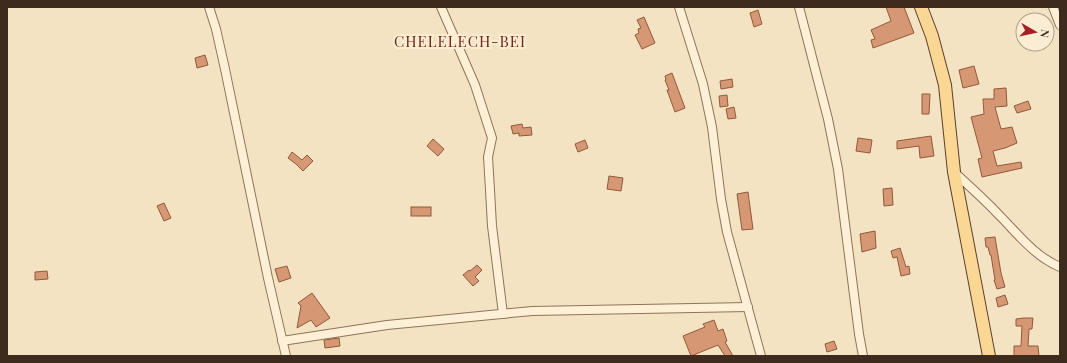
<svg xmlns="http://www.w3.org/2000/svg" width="1067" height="363" font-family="'Playfair Display',serif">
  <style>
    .building { fill: #d69874; stroke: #925939 }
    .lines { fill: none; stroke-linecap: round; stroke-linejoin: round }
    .minor-casing { stroke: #907357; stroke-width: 10 }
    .primary-casing { stroke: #5d412b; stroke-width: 14 }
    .minor { stroke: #fdf0d7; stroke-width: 8 }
    .primary { stroke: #fbd796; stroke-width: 12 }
    .labels { text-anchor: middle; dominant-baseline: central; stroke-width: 4; stroke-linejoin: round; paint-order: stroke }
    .quarter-label { font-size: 15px; letter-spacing: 1px; fill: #702617; stroke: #faedd3 }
  </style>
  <rect width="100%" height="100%" fill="#f3e3c2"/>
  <g class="building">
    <polygon points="886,7 904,7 914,33 873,48 871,40 875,39 871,30 891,21"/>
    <polygon points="758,10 762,24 754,27 750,13"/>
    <polygon points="644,17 655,43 642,49 635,35 639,33 638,29 641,28 637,20"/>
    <polygon points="205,55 208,65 197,68 195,58"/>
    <polygon points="974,66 979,84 963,88 959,70"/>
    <polygon points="672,73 685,108 675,112 667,90 669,90 665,80 666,80 665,76"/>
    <polygon points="732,79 733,87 721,89 720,81"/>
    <polygon points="1006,88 1007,106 995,107 1001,129 1012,127 1017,143 1005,148 993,151 997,166 1021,162 1022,168 982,177 978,159 982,158 971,117 984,114 983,99 994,99 994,89"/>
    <polygon points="922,94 930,94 929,114 922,114"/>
    <polygon points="727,95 728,106 720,107 719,96"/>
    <polygon points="1028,101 1031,109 1017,113 1014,106"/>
    <polygon points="734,107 736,118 728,119 726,109"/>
    <polygon points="522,124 523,128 531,127 532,135 519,136 519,133 513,134 511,126"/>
    <polygon points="931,136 934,156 920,158 919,146 897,149 897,141"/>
    <polygon points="858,138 872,140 870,153 856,151"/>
    <polygon points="433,139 444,149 438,156 427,146"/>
    <polygon points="585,140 588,148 578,152 575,144"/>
    <polygon points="292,152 302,160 307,155 313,161 303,171 296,164 288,158"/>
    <polygon points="609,176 623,178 621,191 607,189"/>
    <polygon points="892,188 893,205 884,206 883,189"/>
    <polygon points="748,192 753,229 742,230 737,194"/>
    <polygon points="164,203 171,218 164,221 157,206"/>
    <rect x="411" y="207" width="20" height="9"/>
    <polygon points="875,231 876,248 862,252 860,234"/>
    <polygon points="995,237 1001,273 1005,287 997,289 994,280 995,280 991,255 990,255 988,247 986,247 985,238"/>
    <polygon points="900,248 906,267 909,266 910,274 901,276 897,257 893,258 891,251"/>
    <polygon points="477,265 482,270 475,277 479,281 473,286 463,275 469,270 470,271"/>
    <polygon points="287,266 291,278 279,282 275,269"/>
    <polygon points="47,271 48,279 35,280 35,272"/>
    <polygon points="312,293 330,318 316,327 311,320 297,328 301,306 298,303"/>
    <polygon points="1005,295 1008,304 998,307 996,298"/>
    <polygon points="1024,318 1033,318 1032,329 1029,329 1028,346 1038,346 1039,356 1014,356 1014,346 1021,346 1022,326 1016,326 1016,319"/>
    <polygon points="714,320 718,331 723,329 727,341 725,342 733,356 725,356 718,345 691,356 683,336 705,327 703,324"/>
    <polygon points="339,338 340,346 325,348 324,340"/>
    <polygon points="834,341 837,349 827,352 825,344"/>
  </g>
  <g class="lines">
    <defs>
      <g id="minor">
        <polyline points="209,7 216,29 225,69 268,278 286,356"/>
        <polyline points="441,7 475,85 492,138 488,157 490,190 492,226 503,314"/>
        <polyline points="679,7 703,84 712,127 721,199 727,232 761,356"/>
        <polyline points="799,7 828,119 838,169 859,334 863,356"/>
        <polyline points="1053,7 1060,25"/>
        <path d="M 954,172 C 969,186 985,200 999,215 C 1018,234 1034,256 1060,267"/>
        <polyline points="282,341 387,325 532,311 748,307"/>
      </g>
      <polyline id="primary" points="921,7 932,36 945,85 954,172 989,356"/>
    </defs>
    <use href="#minor" class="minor-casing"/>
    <use href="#primary" class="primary-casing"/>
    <use href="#minor" class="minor"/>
    <use href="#primary" class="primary"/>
  </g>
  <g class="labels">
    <g class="quarter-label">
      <text x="460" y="41">CHELELECH-BEI</text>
    </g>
  </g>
  <rect width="1067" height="363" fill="none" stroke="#3e2b1d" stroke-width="16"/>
  <g transform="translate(1035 32) rotate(99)"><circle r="19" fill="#faedd3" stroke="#af9f8a"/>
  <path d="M0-3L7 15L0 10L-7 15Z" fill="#a71f26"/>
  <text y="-6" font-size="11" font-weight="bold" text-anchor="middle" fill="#3e2b1d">N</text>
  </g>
</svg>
